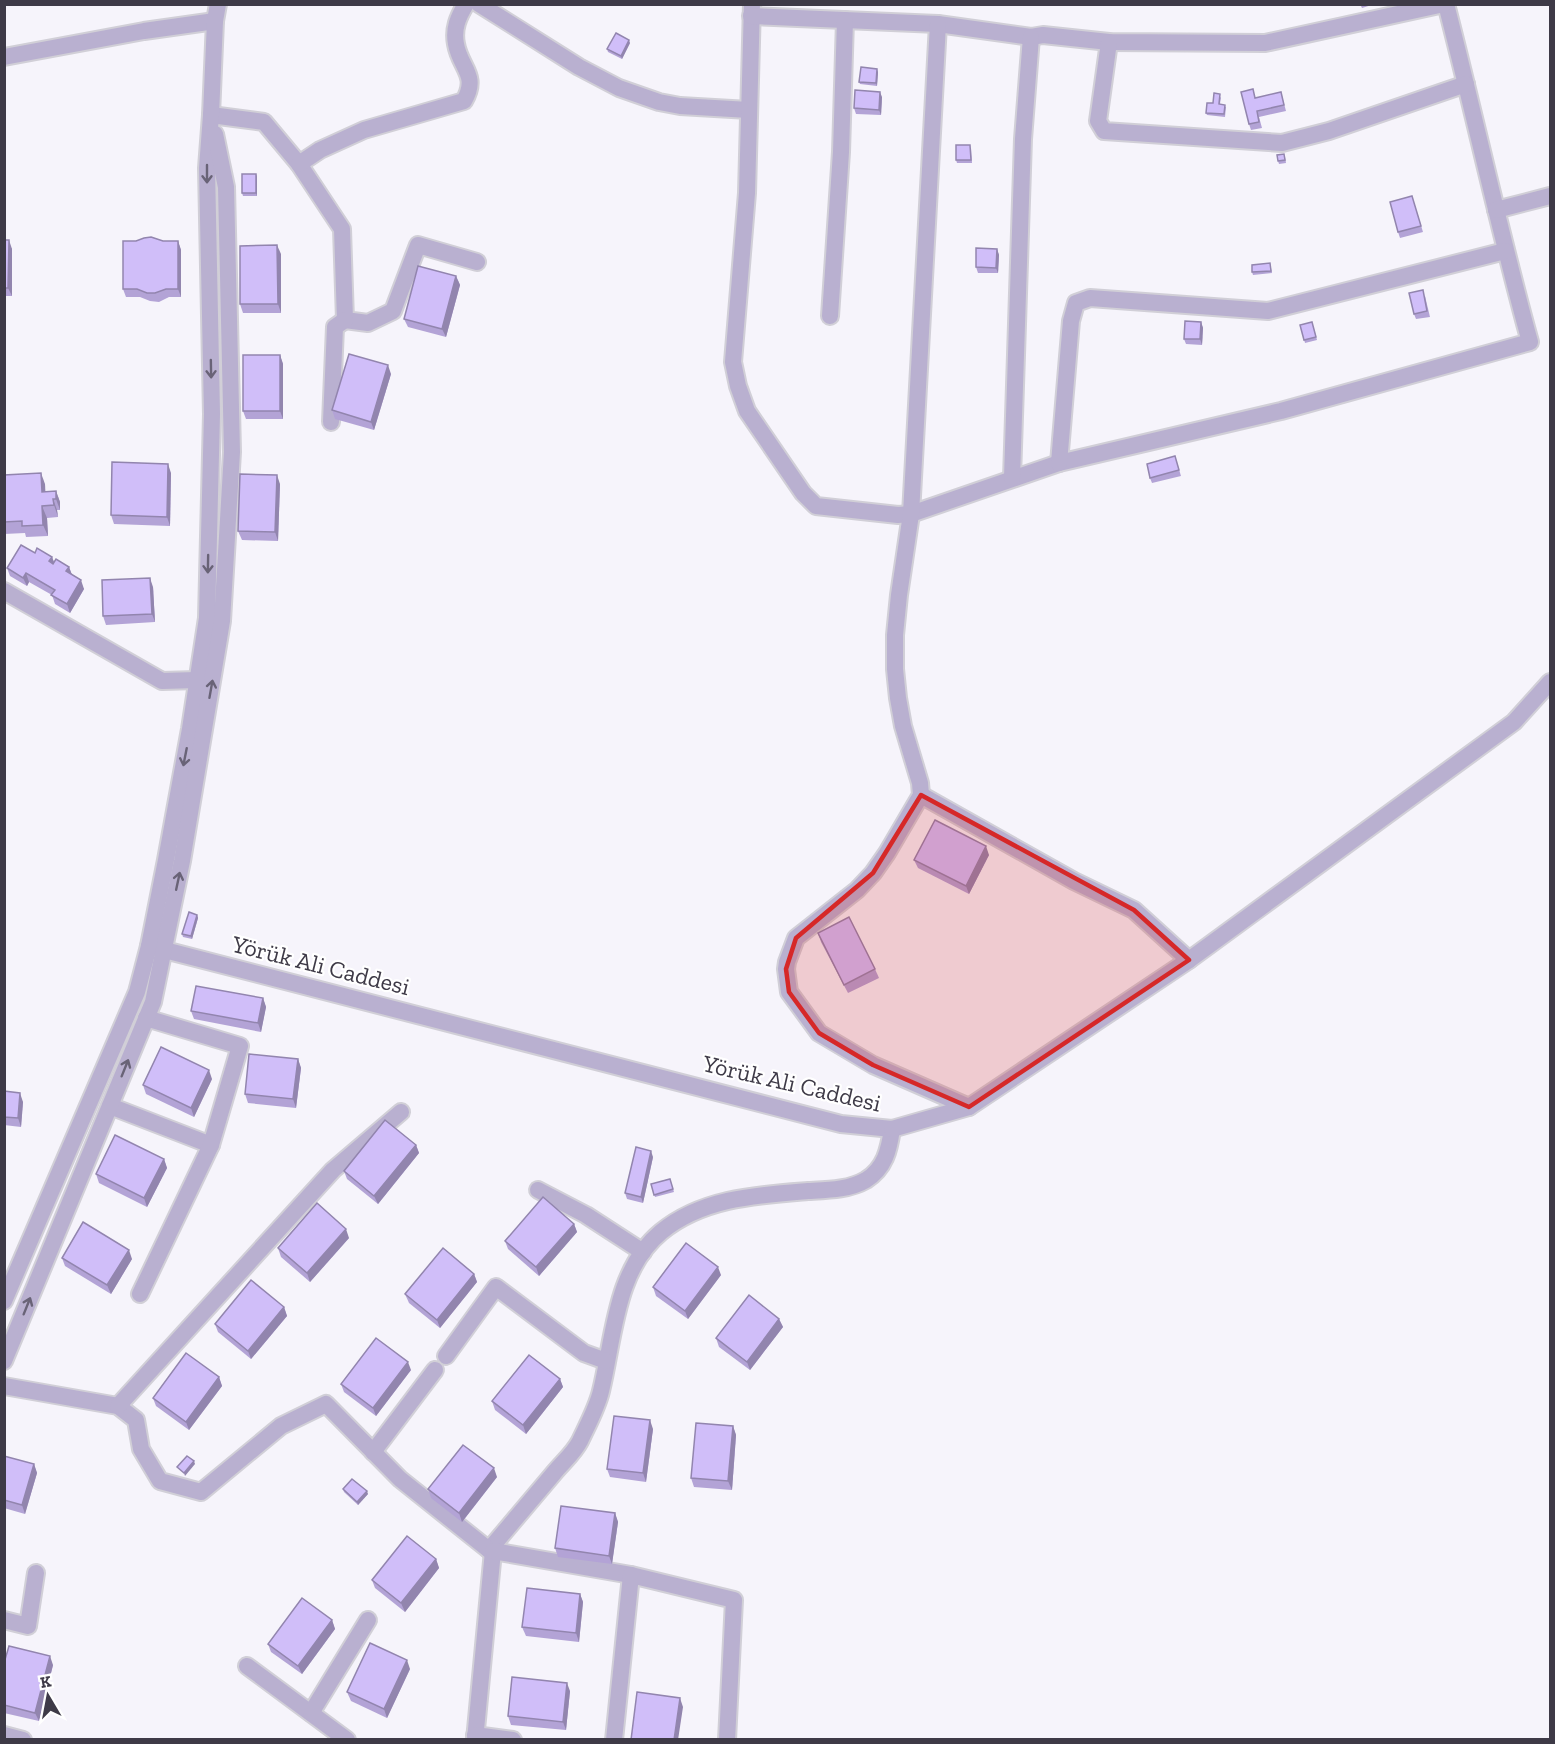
<svg xmlns="http://www.w3.org/2000/svg" width="1555" height="1744" font-family="'Zilla Slab',serif">
  <style>
    .lines { fill: none; stroke-linecap: round; stroke-linejoin: round }
    .minor-casing { stroke: #d1cfd7; stroke-width: 20 }
    .minor { stroke: #b9b0d0; stroke-width: 16 }
    .wall { fill: #b3a3d6 }
    .shaded-wall { fill: #9285ae }
    .building { fill: #d0bef9; stroke: #9285ae; stroke-width: 1.5 }
    .oneway { stroke: #696377 }
    .marked { fill: #d62828; fill-opacity: 0.2; stroke: #d62828; stroke-width: 4.5; stroke-linejoin: round }
    .labels { text-anchor: middle; dominant-baseline: central; stroke-width: 4.5; stroke-linejoin: round; paint-order: stroke }
    .street-label { font-size: 24px; fill: #3e3a47; stroke: #fff }
  </style>
  <rect width="100%" height="100%" fill="#f6f4fb"/>
  <g class="lines">
    <defs>
      <g id="minor">
        <polyline points="479,4 579,67 619,88 659,102 680,106 749,110"/>
        <path d="M 752,4 L 747,193 L 733,362 L 738,386 L 747,411 L 803,493 L 816,506 L 898,515 L 911,514 L 1059,463 L 1281,411 L 1530,342 C 1499,230 1475,117 1446,4"/>
        <polyline points="751,16 938,24 1031,37 1043,35 1109,42 1265,43 1444,4"/>
        <polyline points="938,24 911,514 899,595 895,635 895,669 898,698 903,726 920,783 921,795 887,853 873,873 857,890 796,938 787,962 786,969 789,992 819,1033 873,1065 969,1107"/>
        <polyline points="1109,42 1098,121 1104,131 1282,143 1329,131 1466,84"/>
        <polyline points="4,57 144,31 215,21"/>
        <polyline points="211,115 264,122 299,164 342,229 345,320 368,323 393,311 418,245 477,262"/>
        <path d="M 299,164 L 320,150 L 364,130 L 464,101 C 479,75 460,68 456,44 C 453,29 458,17 466,4"/>
        <polyline points="1496,210 1550,196"/>
        <polyline points="830,316 841,152 845,20"/>
        <polyline points="331,422 335,327 345,320"/>
        <polyline points="1059,463 1071,321 1076,303 1090,298 1268,311 1505,251"/>
        <polyline points="1012,478 1023,139 1031,37"/>
        <polyline points="4,591 162,681 197,680"/>
        <polyline points="921,795 1074,881 1134,910 1189,960"/>
        <path d="M 149,946 L 841,1124 L 892,1129 C 889,1150 885,1168 866,1180 C 849,1190 827,1190 808,1191 C 757,1195 702,1198 661,1232 C 615,1270 614,1338 601,1391 C 597,1408 587,1426 580,1441 C 574,1453 562,1463 554,1473 C 532,1499 511,1524 489,1550 L 493,1551 L 475,1740"/>
        <polyline points="110,1106 211,1145"/>
        <polyline points="892,1129 969,1107 1189,960 1514,722 1550,682"/>
        <polyline points="538,1190 586,1215 643,1252"/>
        <polyline points="140,1294 211,1145 240,1046 146,1018"/>
        <polyline points="4,1301 137,992 149,946 166,860 190,729 207,618 212,414 207,168 211,115 215,21 218,4"/>
        <polyline points="446,1356 496,1287 584,1353 606,1361"/>
        <polyline points="4,1361 153,1002 182,861 222,621 232,452 226,187 215,134"/>
        <polyline points="4,1386 118,1406 136,1420 141,1449 160,1481 201,1492 281,1426 326,1404 400,1479 489,1550"/>
        <polyline points="118,1406 333,1170 401,1112"/>
        <polyline points="373,1452 435,1370"/>
        <polyline points="493,1551 631,1575"/>
        <polyline points="4,1620 28,1626 36,1573"/>
        <polyline points="247,1666 347,1740"/>
        <polyline points="311,1713 368,1620"/>
        <polyline points="4,1735 23,1740"/>
        <polyline points="475,1735 513,1740"/>
        <polyline points="614,1740 631,1575 734,1600 727,1740"/>
      </g>
    </defs>
    <use href="#minor" class="minor-casing"/>
    <use href="#minor" class="minor"/>
  </g>
  <g class="wall">
    <polygon points="1360,4 1375,4 1362,8"/>
    <polygon points="630,43 622,59 608,52 607,49"/>
    <polygon points="878,72 877,86 860,84 859,82"/>
    <polygon points="1281,92 1286,111 1259,117 1262,128 1251,130 1249,124 1255,98"/>
    <polygon points="882,97 881,115 856,114 854,108"/>
    <polygon points="1221,97 1220,104 1226,107 1225,117 1207,115 1206,113 1213,103"/>
    <polygon points="971,148 972,163 957,163 956,160"/>
    <polygon points="1285,157 1286,163 1279,164 1278,161"/>
    <polygon points="256,174 257,177 257,196 243,196 242,193"/>
    <polygon points="1412,196 1423,232 1400,238 1398,232"/>
    <polygon points="4,240 12,249 12,296 4,296"/>
    <polygon points="136,241 178,241 181,250 181,297 169,297 159,302 150,301 140,297 126,297 123,289"/>
    <polygon points="997,249 999,255 998,273 978,273 976,267"/>
    <polygon points="281,254 281,313 243,313 240,304"/>
    <polygon points="1270,263 1272,273 1253,275 1252,272"/>
    <polygon points="456,276 460,285 446,337 408,327 404,319"/>
    <polygon points="1425,296 1430,317 1416,319 1414,314"/>
    <polygon points="1201,322 1203,328 1202,345 1186,344 1184,339"/>
    <polygon points="1312,322 1317,340 1305,343 1300,325"/>
    <polygon points="280,355 283,364 283,419 246,419 243,411"/>
    <polygon points="391,374 374,430 335,419 332,410"/>
    <polygon points="1175,456 1181,476 1152,483 1150,478"/>
    <polygon points="171,473 170,526 114,524 111,515"/>
    <polygon points="4,475 45,484 45,491 56,491 60,502 60,510 57,510 58,517 47,518 48,536 26,537 25,533 4,534"/>
    <polygon points="280,484 278,541 242,540 238,531"/>
    <polygon points="35,553 52,557 54,562 69,567 72,575 84,589 70,613 55,604 52,595 29,582 27,586 10,576 7,568"/>
    <polygon points="153,587 155,622 106,625 103,616"/>
    <polygon points="989,855 969,894 918,868 914,860"/>
    <polygon points="197,915 198,918 192,939 183,937 182,934"/>
    <polygon points="818,933 875,969 879,978 848,993 821,942"/>
    <polygon points="263,998 266,1007 261,1032 194,1019 191,1011"/>
    <polygon points="298,1059 301,1068 296,1108 248,1103 245,1094"/>
    <polygon points="212,1079 194,1117 146,1094 143,1085"/>
    <polygon points="4,1091 23,1102 21,1127 4,1125"/>
    <polygon points="416,1145 419,1153 378,1204 347,1179 344,1171"/>
    <polygon points="653,1157 643,1203 627,1199 625,1193"/>
    <polygon points="164,1159 167,1168 147,1207 99,1183 96,1174"/>
    <polygon points="670,1179 674,1192 655,1197 651,1184"/>
    <polygon points="574,1224 577,1232 539,1276 508,1249 505,1241"/>
    <polygon points="349,1238 310,1282 281,1257 278,1248"/>
    <polygon points="62,1258 132,1259 111,1294 65,1266"/>
    <polygon points="474,1274 477,1282 440,1328 409,1303 405,1294"/>
    <polygon points="721,1275 688,1319 656,1296 653,1287"/>
    <polygon points="284,1307 287,1316 251,1359 218,1332 215,1324"/>
    <polygon points="779,1319 783,1327 750,1370 719,1347 716,1338"/>
    <polygon points="411,1370 376,1416 344,1392 341,1384"/>
    <polygon points="219,1377 222,1386 189,1430 156,1406 153,1398"/>
    <polygon points="560,1379 563,1387 526,1434 495,1410 492,1401"/>
    <polygon points="733,1426 736,1435 732,1490 694,1487 691,1478"/>
    <polygon points="653,1429 646,1482 610,1477 607,1469"/>
    <polygon points="4,1456 34,1464 37,1473 25,1514 4,1508"/>
    <polygon points="497,1477 462,1522 431,1498 428,1489"/>
    <polygon points="343,1489 368,1494 358,1505 344,1492"/>
    <polygon points="615,1513 618,1522 612,1564 558,1557 555,1548"/>
    <polygon points="436,1559 439,1568 405,1612 375,1588 372,1580"/>
    <polygon points="580,1594 583,1602 579,1642 526,1636 522,1627"/>
    <polygon points="332,1620 335,1629 302,1674 271,1652 268,1644"/>
    <polygon points="4,1663 53,1665 39,1721 4,1713"/>
    <polygon points="410,1669 387,1718 351,1701 347,1692"/>
    <polygon points="570,1691 566,1730 511,1725 508,1716"/>
  </g>
  <g class="shaded-wall">
    <polygon points="629,40 630,43 622,59 621,56"/>
    <polygon points="877,69 878,72 877,86 876,83"/>
    <polygon points="880,92 882,97 881,115 879,110"/>
    <polygon points="256,174 257,177 257,196 256,193"/>
    <polygon points="9,240 12,249 12,296 8,288"/>
    <polygon points="178,241 181,250 181,297 178,289"/>
    <polygon points="277,245 281,254 281,313 278,304"/>
    <polygon points="997,249 999,255 998,273 996,268"/>
    <polygon points="456,276 460,285 446,337 442,329"/>
    <polygon points="1201,322 1203,328 1202,345 1200,339"/>
    <polygon points="280,355 283,364 283,419 280,411"/>
    <polygon points="388,365 391,374 374,430 371,422"/>
    <polygon points="168,464 171,473 170,526 167,517"/>
    <polygon points="41,473 45,484 46,503 42,492"/>
    <polygon points="277,475 280,484 278,541 275,532"/>
    <polygon points="56,491 60,502 60,510 56,499"/>
    <polygon points="53,499 57,510 58,517 54,505"/>
    <polygon points="42,506 47,518 48,536 43,525"/>
    <polygon points="52,557 55,565 49,561"/>
    <polygon points="69,567 72,575 66,571"/>
    <polygon points="26,573 29,582 27,586 23,578"/>
    <polygon points="150,578 153,587 155,622 152,614"/>
    <polygon points="81,580 84,589 70,613 67,604"/>
    <polygon points="986,846 989,855 969,894 966,886"/>
    <polygon points="197,915 198,918 192,939 191,936"/>
    <polygon points="263,998 266,1007 261,1032 258,1023"/>
    <polygon points="298,1059 301,1068 296,1108 293,1099"/>
    <polygon points="209,1070 212,1079 194,1117 191,1108"/>
    <polygon points="20,1093 23,1102 21,1127 18,1118"/>
    <polygon points="416,1145 419,1153 378,1204 374,1196"/>
    <polygon points="651,1151 653,1157 643,1203 641,1197"/>
    <polygon points="164,1159 167,1168 147,1207 144,1198"/>
    <polygon points="574,1224 577,1232 539,1276 536,1267"/>
    <polygon points="346,1229 349,1238 310,1282 307,1273"/>
    <polygon points="129,1250 132,1259 111,1294 107,1285"/>
    <polygon points="718,1267 721,1275 688,1319 685,1311"/>
    <polygon points="474,1274 477,1282 440,1328 437,1320"/>
    <polygon points="284,1307 287,1316 251,1359 248,1351"/>
    <polygon points="779,1319 783,1327 750,1370 747,1362"/>
    <polygon points="408,1362 411,1370 376,1416 373,1408"/>
    <polygon points="219,1377 222,1386 189,1430 186,1422"/>
    <polygon points="560,1379 563,1387 526,1434 523,1425"/>
    <polygon points="650,1420 653,1429 646,1482 643,1473"/>
    <polygon points="733,1426 736,1435 732,1490 728,1481"/>
    <polygon points="194,1461 195,1464 185,1476 184,1473"/>
    <polygon points="34,1464 37,1473 25,1514 22,1505"/>
    <polygon points="494,1468 497,1477 462,1522 459,1513"/>
    <polygon points="367,1491 368,1494 358,1505 357,1502"/>
    <polygon points="615,1513 618,1522 612,1564 609,1556"/>
    <polygon points="436,1559 439,1568 405,1612 401,1603"/>
    <polygon points="580,1594 583,1602 579,1642 576,1633"/>
    <polygon points="332,1620 335,1629 302,1674 298,1666"/>
    <polygon points="50,1656 53,1665 39,1721 35,1713"/>
    <polygon points="407,1660 410,1669 387,1718 384,1709"/>
    <polygon points="567,1683 570,1691 566,1730 563,1722"/>
    <polygon points="680,1698 683,1707 678,1740 674,1740"/>
  </g>
  <g class="building">
    <polygon points="616,33 629,40 621,56 607,49"/>
    <polygon points="861,67 877,69 876,83 859,82"/>
    <polygon points="1253,89 1255,98 1281,92 1284,105 1257,111 1259,122 1249,124 1241,92"/>
    <polygon points="855,90 880,92 879,110 854,108"/>
    <polygon points="1214,93 1220,94 1219,104 1225,105 1224,114 1206,113 1207,103 1213,103"/>
    <polygon points="956,145 970,145 971,160 956,160"/>
    <polygon points="1284,154 1285,160 1278,161 1277,155"/>
    <rect x="242" y="174" width="14" height="19"/>
    <polygon points="1412,196 1421,226 1398,232 1390,202"/>
    <polygon points="151,237 163,241 178,241 178,289 166,289 155,293 147,293 137,289 123,289 123,241 136,241 144,238"/>
    <polygon points="4,240 9,240 8,288 4,288"/>
    <polygon points="277,245 278,304 240,304 240,246"/>
    <polygon points="976,248 997,249 996,268 976,267"/>
    <polygon points="1270,263 1271,271 1252,272 1252,265"/>
    <polygon points="418,266 456,276 442,329 404,319"/>
    <polygon points="1423,290 1427,311 1414,314 1409,293"/>
    <polygon points="1185,321 1201,322 1200,339 1184,339"/>
    <polygon points="1312,322 1316,337 1304,340 1300,325"/>
    <polygon points="349,354 388,365 371,422 332,410"/>
    <rect x="243" y="355" width="37" height="56"/>
    <polygon points="1175,456 1179,470 1150,478 1147,464"/>
    <polygon points="112,462 168,464 167,517 111,515"/>
    <polygon points="41,473 42,492 56,491 56,499 53,499 54,505 42,506 43,525 22,526 22,521 4,522 4,475"/>
    <polygon points="240,474 277,475 275,532 238,531"/>
    <polygon points="21,545 35,553 37,548 52,557 49,561 53,564 56,559 69,567 66,571 81,580 67,604 51,595 55,590 26,573 23,578 7,568"/>
    <polygon points="150,578 152,614 103,616 102,580"/>
    <polygon points="935,820 986,846 966,886 914,860"/>
    <polygon points="189,912 197,915 191,936 182,934"/>
    <polygon points="849,917 875,969 844,985 818,933"/>
    <polygon points="196,986 263,998 258,1023 191,1011"/>
    <polygon points="161,1047 209,1070 191,1108 143,1085"/>
    <polygon points="249,1054 298,1059 293,1099 245,1094"/>
    <polygon points="4,1091 20,1093 18,1118 4,1117"/>
    <polygon points="385,1120 416,1145 374,1196 344,1171"/>
    <polygon points="115,1135 164,1159 144,1198 96,1174"/>
    <polygon points="636,1147 651,1151 641,1197 625,1193"/>
    <polygon points="670,1179 673,1189 654,1195 651,1184"/>
    <polygon points="543,1197 574,1224 536,1267 505,1241"/>
    <polygon points="317,1203 346,1229 307,1273 278,1248"/>
    <polygon points="83,1222 129,1250 107,1285 62,1258"/>
    <polygon points="686,1243 718,1267 685,1311 653,1287"/>
    <polygon points="443,1248 474,1274 437,1320 405,1294"/>
    <polygon points="251,1280 284,1307 248,1351 215,1324"/>
    <polygon points="749,1295 779,1319 747,1362 716,1338"/>
    <polygon points="376,1338 408,1362 373,1408 341,1384"/>
    <polygon points="186,1353 219,1377 186,1422 153,1398"/>
    <polygon points="529,1355 560,1379 523,1425 492,1401"/>
    <polygon points="614,1416 650,1420 643,1473 607,1469"/>
    <polygon points="696,1423 733,1426 728,1481 691,1478"/>
    <polygon points="463,1445 494,1468 459,1513 428,1489"/>
    <polygon points="4,1456 34,1464 22,1505 4,1500"/>
    <polygon points="187,1456 194,1461 184,1473 177,1467"/>
    <polygon points="352,1479 367,1491 357,1502 343,1489"/>
    <polygon points="561,1506 615,1513 609,1556 555,1548"/>
    <polygon points="407,1536 436,1559 401,1603 372,1580"/>
    <polygon points="527,1588 580,1594 576,1633 522,1627"/>
    <polygon points="302,1598 332,1620 298,1666 268,1644"/>
    <polygon points="370,1643 407,1660 384,1709 347,1692"/>
    <polygon points="9,1646 50,1656 35,1713 4,1705 4,1663"/>
    <polygon points="512,1677 567,1683 563,1722 508,1716"/>
    <polygon points="637,1692 680,1698 674,1740 631,1740"/>
  </g>
  <defs><path id="oneway-shaft" d="M-6 0H5M1.5-3L5.5 0L1.5 3" fill="none" stroke-width="1.6" stroke-linecap="round" stroke-linejoin="round" transform="scale(1.5)"/></defs>
  <g class="oneway">
    <use href="#oneway-shaft" transform="translate(207 174) rotate(90)"/>
    <use href="#oneway-shaft" transform="translate(211 369) rotate(89)"/>
    <use href="#oneway-shaft" transform="translate(208 564) rotate(91)"/>
    <use href="#oneway-shaft" transform="translate(211 689) rotate(-80)"/>
    <use href="#oneway-shaft" transform="translate(185 757) rotate(101)"/>
    <use href="#oneway-shaft" transform="translate(178 881) rotate(-78)"/>
    <use href="#oneway-shaft" transform="translate(125 1068) rotate(-68)"/>
    <use href="#oneway-shaft" transform="translate(27 1306) rotate(-68)"/>
  </g>
  <path class="marked" d="M 921,795 L 1134,910 L 1189,960 L 969,1107 L 873,1065 L 819,1033 L 789,992 L 786,969 L 796,938 L 873,873 Z"/>
  <g class="labels">
    <g class="street-label">
      <text transform="translate(321 965) rotate(14)">Yörük Ali Caddesi</text>
      <text transform="translate(792 1083) rotate(13)">Yörük Ali Caddesi</text>
    </g>
  </g>
  <rect width="1555" height="1744" fill="none" stroke="#3e3a47" stroke-width="12"/>
  <g transform="translate(48 1696) rotate(350)" stroke="#ffffff" stroke-width="4.5" paint-order="stroke">
  <path d="M0-4.5L10 22L0 15L-10 22Z" fill="#3e3a47"/>
  <text y="-9" font-size="16" font-weight="bold" text-anchor="middle" fill="#3e3a47">K</text>
  </g>
</svg>
